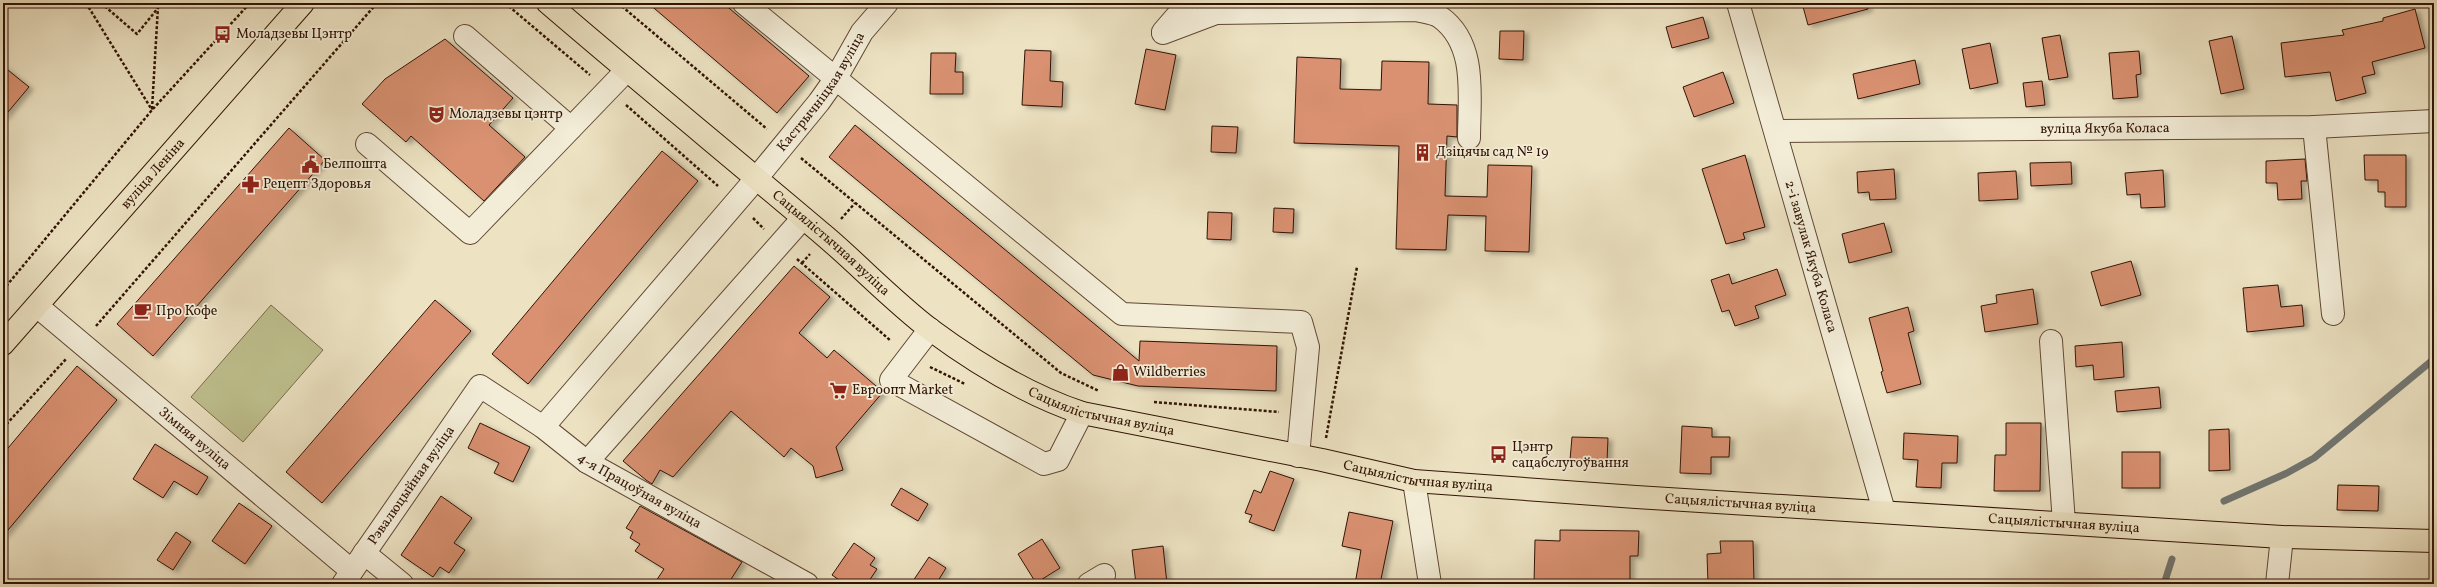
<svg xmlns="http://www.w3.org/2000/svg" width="2437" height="587" font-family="Vollkorn,serif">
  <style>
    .green { fill: #bfc18f; stroke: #786a4a }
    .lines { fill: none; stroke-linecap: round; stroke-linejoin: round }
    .stream { stroke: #727874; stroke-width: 7 }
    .building { fill: #d99171; stroke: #311304; filter: url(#shadow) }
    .minor-casing { stroke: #604734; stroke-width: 24 }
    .major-casing { stroke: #311304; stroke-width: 24 }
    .path { stroke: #311304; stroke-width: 2.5; stroke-dasharray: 3 2; stroke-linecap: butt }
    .minor { stroke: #f3edd8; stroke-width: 22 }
    .major { stroke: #ede3c3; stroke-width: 22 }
    .labels { text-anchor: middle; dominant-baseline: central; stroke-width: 3.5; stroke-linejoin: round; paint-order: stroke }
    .poi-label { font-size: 14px; fill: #311304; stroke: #f3edd8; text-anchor: start }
    .street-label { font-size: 14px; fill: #311304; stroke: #f3edd8 }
  </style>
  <defs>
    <filter id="shadow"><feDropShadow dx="4.5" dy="2.5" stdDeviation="2" flood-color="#0004"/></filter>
  </defs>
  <rect width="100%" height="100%" fill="#ede3c3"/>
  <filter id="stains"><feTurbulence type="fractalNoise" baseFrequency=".005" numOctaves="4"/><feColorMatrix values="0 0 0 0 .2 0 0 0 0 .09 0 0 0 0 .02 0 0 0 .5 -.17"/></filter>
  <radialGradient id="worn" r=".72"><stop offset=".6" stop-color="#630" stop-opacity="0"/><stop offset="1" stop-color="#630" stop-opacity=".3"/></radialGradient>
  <polygon class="green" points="271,305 323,350 243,442 191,397"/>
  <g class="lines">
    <g class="stream">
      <polyline points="2224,501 2287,473 2314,458 2434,359"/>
      <polyline points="2164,584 2172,559"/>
    </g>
  </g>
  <g class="building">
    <polygon points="648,3 723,3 809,76 777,113"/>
    <polygon points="1802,3 1867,3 1868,9 1808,25"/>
    <polygon points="2415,9 2425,48 2372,62 2375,74 2362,77 2366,93 2336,101 2330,72 2285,77 2281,43 2344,35 2342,30 2383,21 2383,18"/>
    <polygon points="1703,17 1709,38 1672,48 1666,27"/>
    <polygon points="1500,31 1524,31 1523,60 1499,59"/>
    <polygon points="2060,35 2068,77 2049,80 2042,38"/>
    <polygon points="2232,36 2244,89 2221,94 2209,41"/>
    <polygon points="445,39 513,98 489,125 525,157 484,201 411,136 406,142 362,104 385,79"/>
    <polygon points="1990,43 1998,83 1970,89 1962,49"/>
    <polygon points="1146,49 1176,55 1165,110 1135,104"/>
    <polygon points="1025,50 1051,51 1050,81 1063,82 1062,107 1022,105"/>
    <polygon points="2139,51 2141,74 2136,75 2138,97 2113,99 2109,53"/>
    <polygon points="931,53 956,53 955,72 963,72 963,94 930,94"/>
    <polygon points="1297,57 1341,59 1340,89 1381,90 1382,61 1429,62 1428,104 1457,105 1457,137 1447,136 1445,196 1487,197 1488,165 1532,166 1529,252 1485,251 1486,216 1448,215 1446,250 1396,249 1399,146 1294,143"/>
    <polygon points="1915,60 1920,84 1858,99 1853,74"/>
    <polygon points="3,66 29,87 3,118"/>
    <polygon points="1723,72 1734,103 1694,117 1683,87"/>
    <polygon points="2042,81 2045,105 2026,107 2023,83"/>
    <polygon points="855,125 1139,361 1140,341 1277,346 1276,391 1138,386 1093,375 829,157"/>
    <polygon points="1212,126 1238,127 1236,153 1211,152"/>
    <polygon points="289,128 325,160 153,356 117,324"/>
    <polygon points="662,151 698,181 528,384 492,354"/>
    <polygon points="1745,155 1765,227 1743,233 1745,239 1726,244 1702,169"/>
    <polygon points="2364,155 2406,155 2406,207 2385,207 2385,192 2378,192 2378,180 2365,180"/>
    <polygon points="2305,159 2307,181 2301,181 2302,199 2278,200 2277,183 2266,183 2266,161"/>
    <polygon points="2071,162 2072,184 2031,186 2030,163"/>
    <polygon points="1894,169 1896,199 1870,200 1869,192 1858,193 1857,172"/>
    <polygon points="2163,170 2165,207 2141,208 2140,194 2127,195 2125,173"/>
    <polygon points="2016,171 2018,199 1979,201 1978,173"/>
    <polygon points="1274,208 1294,209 1293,233 1273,232"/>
    <polygon points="1208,212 1232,213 1231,240 1207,239"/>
    <polygon points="1884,223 1892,252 1849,263 1842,234"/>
    <polygon points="2131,261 2141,295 2101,306 2091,272"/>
    <polygon points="794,266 830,297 799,333 827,358 834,350 883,392 836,447 843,470 816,478 813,466 791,448 784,457 731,411 673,477 660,470 652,484 646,480 623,461"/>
    <polygon points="1777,269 1786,295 1755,306 1759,318 1735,326 1729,310 1722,312 1711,280 1729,274 1732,284"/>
    <polygon points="2278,285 2281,307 2302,305 2304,326 2247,332 2243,288"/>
    <polygon points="2033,289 2038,324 1985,332 1981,306 1997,303 1996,295"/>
    <polygon points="435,300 471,331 322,503 286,472"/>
    <polygon points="1908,307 1914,331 1908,333 1921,384 1887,393 1881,372 1883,371 1869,318"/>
    <polygon points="2122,342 2124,377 2094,380 2093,365 2076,367 2075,346"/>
    <polygon points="77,366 117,400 3,536 3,454"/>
    <polygon points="2159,387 2161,408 2117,412 2115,391"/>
    <polygon points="480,423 530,447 513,482 494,473 499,463 468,448"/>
    <polygon points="2006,423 2041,423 2040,491 1994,491 1995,455 2006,455"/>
    <polygon points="1682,426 1712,428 1712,437 1730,437 1729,457 1711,457 1711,474 1680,473"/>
    <polygon points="2229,429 2230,470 2209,471 2209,430"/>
    <polygon points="1904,433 1958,436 1957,463 1942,463 1941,488 1916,487 1918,460 1903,459"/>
    <polygon points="1572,437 1608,438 1607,461 1570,460"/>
    <polygon points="155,444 208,477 197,495 174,481 163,498 133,479"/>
    <rect x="2122" y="452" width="38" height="36"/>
    <polygon points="1270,471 1294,479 1274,531 1249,522 1252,515 1245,513 1254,490 1261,493"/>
    <polygon points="2338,485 2379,486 2378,511 2337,510"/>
    <polygon points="901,488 928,504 918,521 891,505"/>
    <polygon points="441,496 472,518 454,543 465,550 449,573 440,567 433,577 401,555"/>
    <polygon points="239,503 272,526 245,564 212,541"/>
    <polygon points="640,506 742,562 728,584 654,584 664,569 635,551 640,544 630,538 633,532 626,528"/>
    <polygon points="1349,512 1393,521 1380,584 1355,584 1361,550 1342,546"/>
    <polygon points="1560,530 1639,531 1638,556 1630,556 1630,584 1534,584 1535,540 1560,541"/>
    <polygon points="176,532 191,542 173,570 157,560"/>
    <polygon points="1042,539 1060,568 1036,583 1018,554"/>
    <polygon points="1720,541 1753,541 1754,584 1708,584 1707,554 1721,553"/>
    <polygon points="854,543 875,558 870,565 877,569 867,584 845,584 832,575"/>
    <polygon points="1163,546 1167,584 1136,584 1132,550"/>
    <polygon points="929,557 946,568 936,584 911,584"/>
  </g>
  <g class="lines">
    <defs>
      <g id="minor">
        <polyline points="744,3 1122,314 1301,322 1308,347 1298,456"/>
        <path id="s1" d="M 1738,3 L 1884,511"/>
        <polyline points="1163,32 1188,3"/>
        <path d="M 1163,33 L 1216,13 L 1417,10 C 1423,12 1434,13 1440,17 C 1478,44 1469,98 1469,138"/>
        <polyline points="465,36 571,128"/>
        <polyline points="2314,127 2333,314"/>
        <path id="s2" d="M 1776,131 L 2314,127 L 2434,121"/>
        <polyline points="367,144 470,233 626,71"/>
        <path id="s3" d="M 37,306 L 352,571"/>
        <polyline points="930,329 891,380 1044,464 1058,460 1082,413"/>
        <polyline points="2051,341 2064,523"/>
        <path id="s4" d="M 543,427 L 755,180 L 819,102 L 836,78 L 862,32 L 887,3"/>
        <polyline points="587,462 803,218"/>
        <polyline points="1414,481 1430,584"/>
        <polyline points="364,553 402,584"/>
        <path id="s5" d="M 343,584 L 480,386 L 543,427 L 587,462 L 807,584"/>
        <polyline points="1089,584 1104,575"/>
        <polyline points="2277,584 2282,537"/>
      </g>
      <g id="major">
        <path id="s6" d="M 548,3 C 640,82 734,159 826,237 C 861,267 894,302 931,330 C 977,364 1028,395 1082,413 L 1322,460 L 1414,481 L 1636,497 L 2282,537 L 2434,541"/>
        <path id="s7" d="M 3,344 L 303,3"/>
      </g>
    </defs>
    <use href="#minor" class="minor-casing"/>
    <use href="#major" class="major-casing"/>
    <g class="path">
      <polyline points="86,3 152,110"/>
      <polyline points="101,3 137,34 158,8"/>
      <polyline points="505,3 590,75"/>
      <polyline points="618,3 767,129"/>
      <polyline points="626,105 718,186"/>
      <polyline points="152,109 158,7"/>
      <polyline points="801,158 1061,373 1099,391"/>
      <polyline points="753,218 764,229"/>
      <polyline points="841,219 855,203"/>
      <polyline points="797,259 891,341"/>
      <polyline points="802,263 810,254"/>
      <polyline points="3,290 152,110 250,3"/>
      <polyline points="96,326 377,3"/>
      <polyline points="930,367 965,384"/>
      <polyline points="1154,402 1279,412"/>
      <polyline points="3,428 66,359"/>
      <polyline points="1326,438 1357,267"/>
    </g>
    <use href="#minor" class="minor"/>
    <use href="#major" class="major"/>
  </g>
  <defs>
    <symbol id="bus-bare" viewBox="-9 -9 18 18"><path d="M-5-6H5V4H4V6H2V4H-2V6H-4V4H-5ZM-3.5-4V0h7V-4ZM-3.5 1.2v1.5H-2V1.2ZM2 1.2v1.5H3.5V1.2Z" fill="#8f2418" stroke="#f3edd8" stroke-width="2.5" paint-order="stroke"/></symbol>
    <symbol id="theatre-bare" viewBox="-9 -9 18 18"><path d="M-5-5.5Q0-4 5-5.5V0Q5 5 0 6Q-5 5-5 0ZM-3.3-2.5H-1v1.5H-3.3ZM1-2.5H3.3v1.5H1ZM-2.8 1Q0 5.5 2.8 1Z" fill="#8f2418" stroke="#f3edd8" stroke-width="2.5" paint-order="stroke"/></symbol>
    <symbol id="building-bare" viewBox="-9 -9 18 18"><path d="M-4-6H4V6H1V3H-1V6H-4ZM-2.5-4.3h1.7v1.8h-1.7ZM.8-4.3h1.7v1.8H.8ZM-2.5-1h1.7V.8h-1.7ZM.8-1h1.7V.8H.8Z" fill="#8f2418" stroke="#f3edd8" stroke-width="2.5" paint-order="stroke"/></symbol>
    <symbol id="civic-bare" viewBox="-9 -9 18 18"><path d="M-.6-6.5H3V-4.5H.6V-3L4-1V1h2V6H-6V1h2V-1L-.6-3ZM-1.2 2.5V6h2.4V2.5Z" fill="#8f2418" stroke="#f3edd8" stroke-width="2.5" paint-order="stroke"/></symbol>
    <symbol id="pharmacy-bare" viewBox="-9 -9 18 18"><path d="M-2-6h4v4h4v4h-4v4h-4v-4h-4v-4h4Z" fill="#8f2418" stroke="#f3edd8" stroke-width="2.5" paint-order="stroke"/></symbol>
    <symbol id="cafe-bare" viewBox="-9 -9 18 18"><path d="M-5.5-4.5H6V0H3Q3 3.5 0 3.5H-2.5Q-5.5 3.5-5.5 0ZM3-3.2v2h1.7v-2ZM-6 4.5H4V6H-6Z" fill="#8f2418" stroke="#f3edd8" stroke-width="2.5" paint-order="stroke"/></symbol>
    <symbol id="shop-bare" viewBox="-9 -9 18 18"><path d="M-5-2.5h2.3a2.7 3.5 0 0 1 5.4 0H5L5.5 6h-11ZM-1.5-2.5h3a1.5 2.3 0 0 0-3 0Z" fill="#8f2418" stroke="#f3edd8" stroke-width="2.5" paint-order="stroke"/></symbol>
    <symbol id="supermarket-bare" viewBox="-9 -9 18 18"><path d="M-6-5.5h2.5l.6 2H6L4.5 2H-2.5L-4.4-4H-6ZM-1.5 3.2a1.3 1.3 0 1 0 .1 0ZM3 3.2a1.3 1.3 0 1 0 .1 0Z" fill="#8f2418" stroke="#f3edd8" stroke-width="2.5" paint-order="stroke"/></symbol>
  </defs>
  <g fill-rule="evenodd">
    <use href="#bus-bare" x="210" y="22" width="25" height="25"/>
    <use href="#theatre-bare" x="424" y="102" width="25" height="25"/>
    <use href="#building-bare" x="1410" y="140" width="25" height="25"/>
    <use href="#civic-bare" x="298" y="152" width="25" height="25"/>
    <use href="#pharmacy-bare" x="238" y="172" width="25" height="25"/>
    <use href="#cafe-bare" x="130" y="298" width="25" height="25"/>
    <use href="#shop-bare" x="1108" y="360" width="25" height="25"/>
    <use href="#supermarket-bare" x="826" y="378" width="25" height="25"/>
    <use href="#bus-bare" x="1486" y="442" width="25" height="25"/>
  </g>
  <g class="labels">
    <g class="poi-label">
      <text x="236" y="34">Моладзевы Цэнтр</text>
      <text x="449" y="114">Моладзевы цэнтр</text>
      <text x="1436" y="152">Дзіцячы сад № 19</text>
      <text x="323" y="164">Белпошта</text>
      <text x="263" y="184">Рецепт Здоровья</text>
      <text x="156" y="311">Про Кофе</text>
      <text x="1133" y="372">Wildberries</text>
      <text x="852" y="390">Евроопт Market</text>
      <text x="1512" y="447">Цэнтр<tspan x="1512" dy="16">сацабслугоўвання</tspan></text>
    </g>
    <g class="street-label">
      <text stroke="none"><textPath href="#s4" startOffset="436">Кастрычніцкая вуліца</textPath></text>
      <text stroke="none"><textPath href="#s2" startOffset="329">вуліца Якуба Коласа</textPath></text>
      <text stroke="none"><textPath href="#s7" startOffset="227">вуліца Леніна</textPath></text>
      <text stroke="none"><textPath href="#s6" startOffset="371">Сацыялістычная вуліца</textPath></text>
      <text stroke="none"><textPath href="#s1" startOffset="264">2-і завулак Якуба Коласа</textPath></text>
      <text stroke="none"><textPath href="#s6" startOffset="695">Сацыялістычная вуліца</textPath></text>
      <text stroke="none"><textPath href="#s3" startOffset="206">Зімняя вуліца</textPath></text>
      <text stroke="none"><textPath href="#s6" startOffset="1019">Сацыялістычная вуліца</textPath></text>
      <text stroke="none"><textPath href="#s5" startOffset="120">Рэвалюцыйная вуліца</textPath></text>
      <text stroke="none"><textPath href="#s5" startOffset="432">4-я Працоўная вуліца</textPath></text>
      <text stroke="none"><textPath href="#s6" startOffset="1343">Сацыялістычная вуліца</textPath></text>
      <text stroke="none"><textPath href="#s6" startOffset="1667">Сацыялістычная вуліца</textPath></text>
    </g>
  </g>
  <rect width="2437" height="587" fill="none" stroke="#ede3c3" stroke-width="16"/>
  <rect x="4" y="4" width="2429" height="579" fill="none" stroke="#311304" stroke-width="2"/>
  <rect x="8" y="8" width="2421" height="571" fill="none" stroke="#311304"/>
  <rect width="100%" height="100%" filter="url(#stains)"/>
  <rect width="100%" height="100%" fill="url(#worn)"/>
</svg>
